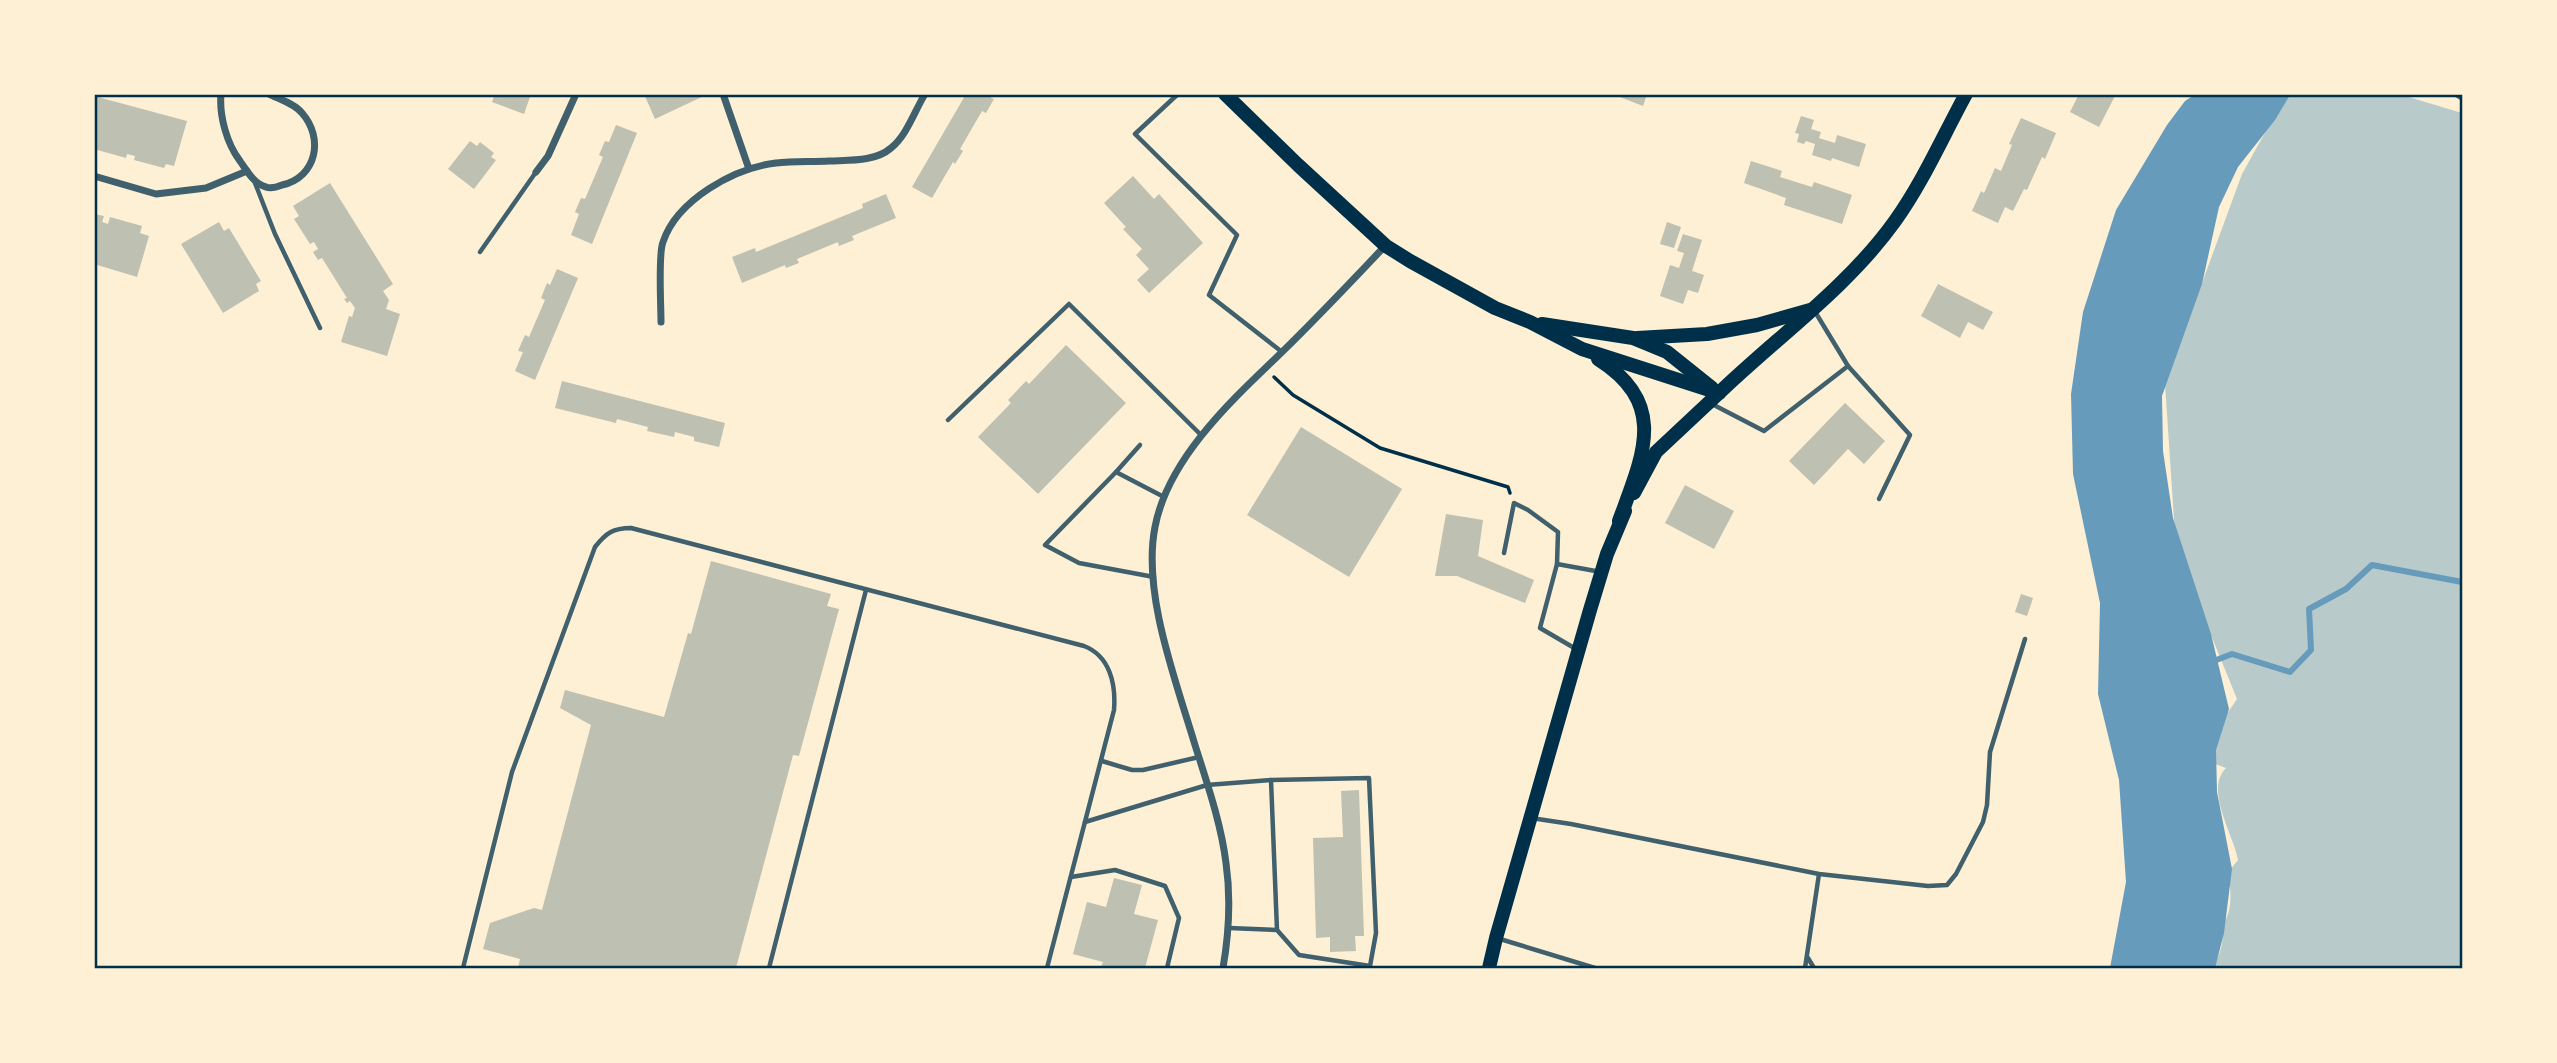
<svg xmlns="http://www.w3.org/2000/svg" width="2557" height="1063" font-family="'Source Sans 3',sans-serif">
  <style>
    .green { fill: #b9caca }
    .water { fill: #669bbc }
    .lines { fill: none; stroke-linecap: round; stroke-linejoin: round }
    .stream { stroke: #669bbc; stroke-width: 6 }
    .building { fill: #bec0b2 }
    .path { stroke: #003049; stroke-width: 3.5 }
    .service { stroke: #3f606c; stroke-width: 4.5 }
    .minor { stroke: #3f606c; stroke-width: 7 }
    .secondary { stroke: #003049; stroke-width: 14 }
    .primary { stroke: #003049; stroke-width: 14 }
    .neatline { fill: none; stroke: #003049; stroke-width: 2.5 }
  </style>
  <rect width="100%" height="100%" fill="#fdf0d5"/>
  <path class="green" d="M 2286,95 L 2402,95 L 2462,113 L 2462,968 L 2212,968 C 2220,957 2225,939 2222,926 C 2234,910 2230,890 2229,871 L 2238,860 C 2234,835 2204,790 2226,768 L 2210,762 L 2218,727 L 2237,699 L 2176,549 L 2165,384 L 2242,174 Z"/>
  <polygon class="water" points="2194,95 2290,95 2275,120 2238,167 2219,207 2202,284 2162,396 2163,451 2173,518 2211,634 2229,709 2216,750 2217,792 2232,869 2224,933 2215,968 2110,968 2126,882 2119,780 2098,694 2100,603 2073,474 2071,394 2083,312 2116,210 2167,125 2185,101"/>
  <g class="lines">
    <polyline class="stream" points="2211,662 2232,654 2290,672 2311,650 2309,609 2346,589 2372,565 2462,582"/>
  </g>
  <g class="building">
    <polygon points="495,94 531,94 524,114 492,102"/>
    <polygon points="644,94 708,94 655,119"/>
    <polygon points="966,94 992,94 991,98 994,99 986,113 982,111 960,149 963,151 955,164 953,162 932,198 912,187"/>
    <polygon points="1612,94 1647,94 1643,106"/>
    <polygon points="2079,94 2116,94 2099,127 2070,112"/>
    <polygon points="94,96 187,121 174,166 166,164 164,168 134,160 135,156 127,154 126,158 94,149"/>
    <polygon points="1801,116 1814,120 1811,129 1821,132 1819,138 1835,143 1837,135 1866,144 1859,167 1832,158 1831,161 1812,155 1815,144 1806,141 1804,144 1797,142 1799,134 1795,133"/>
    <polygon points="2021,118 2056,133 2045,159 2042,157 2027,190 2024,189 2013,211 2005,207 1998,223 1972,211 1981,191 1984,193 1995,168 2001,171 2012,145 2009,144"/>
    <polygon points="616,125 637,133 592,244 571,235 579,214 575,212 581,198 585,199 603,157 599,155 605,141 609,142"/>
    <polygon points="470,141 477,146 480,142 494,153 491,157 496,160 474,189 448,169"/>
    <polygon points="1751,161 1782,171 1780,177 1812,187 1814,182 1852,195 1842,224 1784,205 1786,198 1744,183"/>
    <polygon points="1133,176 1154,199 1159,194 1203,243 1149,293 1137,280 1149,269 1136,255 1142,249 1123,229 1126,227 1104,203"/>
    <polygon points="330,183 393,284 383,291 389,300 386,309 400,314 387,356 341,342 349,316 352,317 355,308 350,301 347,303 344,299 347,298 322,258 318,260 313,252 318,249 314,242 310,244 294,219 299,216 293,206"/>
    <polygon points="886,194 896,218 852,236 854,240 839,246 838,242 797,259 799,263 786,268 785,265 742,283 732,257 755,248 756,252 863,208 862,204"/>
    <polygon points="94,214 104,216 102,222 108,224 110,217 142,226 140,233 149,236 137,277 94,264"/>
    <polygon points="219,222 224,231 229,228 261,281 256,284 259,291 223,313 181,244"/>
    <polygon points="1667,222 1681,227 1674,248 1660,244"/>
    <polygon points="1683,234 1702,240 1692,271 1704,275 1698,293 1688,290 1683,304 1660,296 1670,265 1679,268 1684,253 1677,251"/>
    <polygon points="557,269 578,278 535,380 515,371 523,352 518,351 525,335 529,337 545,300 541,298 547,283 550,285"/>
    <polygon points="1938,284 1993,312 1983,330 1968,322 1960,338 1921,316"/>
    <polygon points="1066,345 1126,403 1038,494 978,437 1011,403 1008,400 1026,381 1029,384"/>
    <polygon points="562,381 725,423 719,447 694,441 694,437 675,432 674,437 647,431 648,427 617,419 616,423 555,408"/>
    <polygon points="1845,403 1885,441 1864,464 1848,449 1814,485 1789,461"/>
    <polygon points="1301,427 1402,489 1349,577 1247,515"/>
    <polygon points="1685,485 1734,511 1714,549 1665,523"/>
    <polygon points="1446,514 1483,520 1478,556 1534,580 1525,603 1457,576 1435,576"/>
    <polygon points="711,561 831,594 827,606 839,609 799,756 793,755 736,968 518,968 520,959 483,949 490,923 534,908 542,910 591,725 560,708 565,690 664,717 688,633 691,634"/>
    <polygon points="2021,594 2033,598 2027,616 2015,612"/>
    <polygon points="1359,790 1364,936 1355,936 1356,951 1330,952 1330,937 1316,938 1313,838 1343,837 1341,791"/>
    <polygon points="1114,878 1142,885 1134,914 1158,920 1145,968 1107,968 1101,967 1103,962 1073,954 1087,902 1106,907"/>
  </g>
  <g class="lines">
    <polyline class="path" points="1274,377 1293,395 1380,448 1508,487 1510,493"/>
    <g class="service">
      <polyline points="1178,94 1135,134 1237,235 1209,295 1282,352"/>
      <polyline points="255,183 275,234 320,328"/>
      <polyline points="480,252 536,172"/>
      <polyline points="1814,310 1848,366 1910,435 1879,499"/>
      <polyline points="1710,403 1764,431 1848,366"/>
      <polyline points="948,420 1069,304 1202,436"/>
      <polyline points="1116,472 1140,445"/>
      <polyline points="1504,553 1514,503 1528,510 1558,532 1557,564"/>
      <polyline points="1154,577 1079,563 1045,545 1116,472 1164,497"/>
      <polyline points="1576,649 1540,628 1557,564 1601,572"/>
      <polyline points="1102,761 1132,770 1143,770 1199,757"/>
      <polyline points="1271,780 1277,930"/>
      <polyline points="1531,818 1571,824 1819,874 1928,886 1947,885 1956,874 1983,822 1987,805 1990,752 2025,639"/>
      <polyline points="1085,822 1207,785 1271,780 1369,778 1376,933 1370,966 1299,955 1277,930 1229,928"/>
      <polyline points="1071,877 1115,870 1165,886 1179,918 1167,968"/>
      <polyline points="1500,939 1595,968"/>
      <polyline points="1808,958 1814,968"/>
      <path d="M 463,968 L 512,772 L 595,547 C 606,533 613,528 631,528 L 1084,646 C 1110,656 1116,684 1114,710 L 1047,968"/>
      <polyline points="769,968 866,590"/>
      <polyline points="1805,968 1819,874"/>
    </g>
    <g class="minor">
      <path d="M 221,94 C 219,116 227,144 240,161 C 247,171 254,184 266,187 C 271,189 277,187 282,185 C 317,177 324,138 302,113 C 295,104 279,99 269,94"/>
      <polyline points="723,94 749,169"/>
      <polyline points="2457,94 2462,97"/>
      <polyline points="536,172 548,156 576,94"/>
      <polyline points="94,176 156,194 206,188 247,171"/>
      <path d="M 661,322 C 661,305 658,254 663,242 C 677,200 734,168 776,163 C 793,161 812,162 829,161 C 849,160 875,162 891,148 C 907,135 914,112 925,94"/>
      <path d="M 1223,968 C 1229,933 1231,898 1226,863 C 1221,823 1207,783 1195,745 C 1176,681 1142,593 1155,527 C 1168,458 1233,399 1281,353 C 1317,318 1351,282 1385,246"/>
    </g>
    <g class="secondary">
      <polyline points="1634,493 1656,452 1719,393"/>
      <polyline points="1489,968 1496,938 1590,610 1607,554 1625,511"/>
    </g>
    <g class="primary">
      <polyline points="1225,94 1298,165 1386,246 1410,261 1495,308 1530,322 1582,349 1719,393"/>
      <polyline points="1542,324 1633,338 1667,352 1712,388"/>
      <polyline points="1637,338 1707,334 1757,325 1810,310"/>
      <path d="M 1598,359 C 1669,404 1643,455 1619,521"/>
      <path d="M 1719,393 C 1777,337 1847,288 1895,221 C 1923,182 1943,136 1966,94"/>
    </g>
  </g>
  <rect width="2557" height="1063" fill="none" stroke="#fdf0d5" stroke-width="192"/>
  <rect x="96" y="96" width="2365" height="871" class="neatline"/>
</svg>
